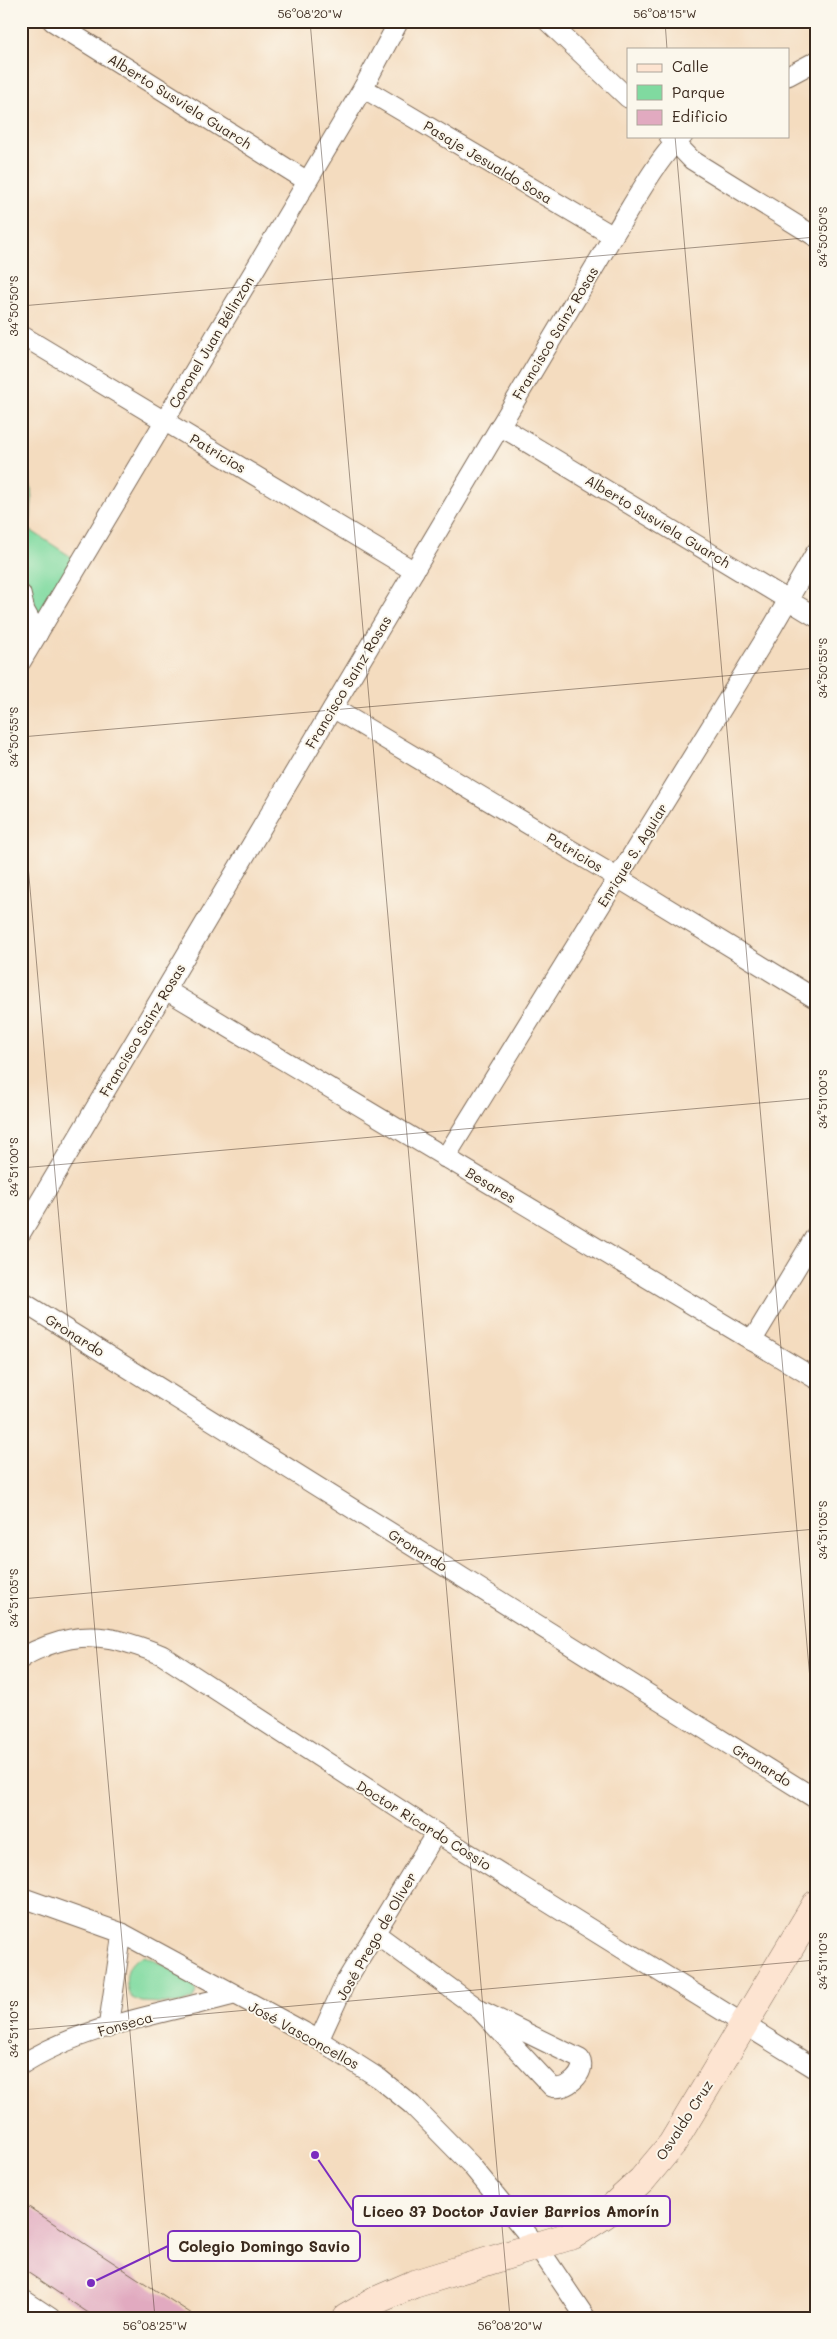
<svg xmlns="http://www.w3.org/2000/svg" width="837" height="2339" font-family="Mali,sans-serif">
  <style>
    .green { fill: #80daa0; stroke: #5e825f }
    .building { fill: #e1aac0 }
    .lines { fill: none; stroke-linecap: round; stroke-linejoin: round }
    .street-casing { stroke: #7c6856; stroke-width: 21 }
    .secondary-casing { stroke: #7c6856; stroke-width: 29 }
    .street { stroke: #fff; stroke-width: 19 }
    .secondary { stroke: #fde4d1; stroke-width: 28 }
    .ticks { fill: none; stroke: #3b2a1e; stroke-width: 1; stroke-opacity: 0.45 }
    .labels { text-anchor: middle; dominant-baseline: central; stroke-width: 4; stroke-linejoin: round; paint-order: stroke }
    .street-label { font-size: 14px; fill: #3b2a1e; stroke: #fbf7ec }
    .leader { fill: none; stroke: #7b2cbf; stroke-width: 2 }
    .callout-dot { fill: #7b2cbf; stroke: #fbf7ec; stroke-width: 2 }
    .callout { fill: #fbf7ec; stroke: #7b2cbf; stroke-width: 2 }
    .callout-label { font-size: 15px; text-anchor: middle; font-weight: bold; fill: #3b2a1e }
    .neatline { fill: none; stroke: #3b2a1e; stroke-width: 2 }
    .ticks-label { font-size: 12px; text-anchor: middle; fill: #3b2a1e }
  </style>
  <rect width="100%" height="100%" fill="#fbf7ec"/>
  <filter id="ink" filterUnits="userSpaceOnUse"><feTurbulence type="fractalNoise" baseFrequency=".02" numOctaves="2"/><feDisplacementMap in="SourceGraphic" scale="10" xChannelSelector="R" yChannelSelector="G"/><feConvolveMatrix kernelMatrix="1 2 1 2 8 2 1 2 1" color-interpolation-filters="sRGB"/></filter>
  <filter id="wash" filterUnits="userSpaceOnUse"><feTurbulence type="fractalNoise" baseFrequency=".0096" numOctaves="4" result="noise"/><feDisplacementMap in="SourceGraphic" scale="20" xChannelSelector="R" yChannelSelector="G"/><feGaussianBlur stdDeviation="1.12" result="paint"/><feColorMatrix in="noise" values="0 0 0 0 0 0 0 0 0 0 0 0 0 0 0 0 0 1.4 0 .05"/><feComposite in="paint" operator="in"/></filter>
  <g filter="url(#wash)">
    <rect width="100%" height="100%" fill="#f4dcbf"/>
    <g class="green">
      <polygon points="21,375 32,500 30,530 73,558 24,640 21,641"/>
      <path d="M 145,1956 L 189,1978 L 196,1991 L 193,1999 L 182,2004 L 142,2002 L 132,1998 C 122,1984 125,1959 145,1956 Z"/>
    </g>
    <g id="blocks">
      <polygon class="building" points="21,2202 198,2318 96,2318 21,2268"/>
    </g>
  </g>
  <g filter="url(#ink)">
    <use href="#blocks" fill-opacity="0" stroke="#7c6856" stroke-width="1"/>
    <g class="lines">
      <defs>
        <g id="street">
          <polyline points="52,21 307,181"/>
          <polyline points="547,21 628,98"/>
          <polyline points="788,76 816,61"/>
          <polyline points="363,88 613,236"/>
          <polyline points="669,136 692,160 816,237"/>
          <polyline points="21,335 414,571"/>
          <polyline points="500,426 816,617"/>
          <polyline points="21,594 25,611 38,634"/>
          <polyline points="21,662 363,88 399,21"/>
          <polyline points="333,708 618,878 816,999"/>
          <polyline points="166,990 816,1379"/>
          <polyline points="445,1158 773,626 816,552"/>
          <path d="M 21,1233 L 613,236 C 630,210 660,153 683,136"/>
          <polyline points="21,1301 816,1799"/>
          <polyline points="752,1341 816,1235"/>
          <path d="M 21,1659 C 29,1652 39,1649 49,1645 C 91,1629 122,1639 162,1655 L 436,1833 L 816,2069"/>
          <polyline points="21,1897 122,1933 319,2040 380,2079 412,2105 470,2164 538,2247 586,2318"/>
          <path d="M 375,1933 L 480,2010 L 552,2087 C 566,2092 588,2072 580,2059 L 480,2010"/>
          <polyline points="108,2028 122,1933"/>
          <polyline points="319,2040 346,1981 436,1833"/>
          <path d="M 21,2065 C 83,2025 163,2014 233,1995"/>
          <polyline points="21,2298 51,2318"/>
        </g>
        <polyline id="secondary" points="346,2318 377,2300 414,2284 573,2235 604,2215 642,2180 672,2144 816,1904"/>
      </defs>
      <use href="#street" class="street-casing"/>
      <use href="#secondary" class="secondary-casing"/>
      <use href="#street" class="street"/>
      <use href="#secondary" class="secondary"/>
    </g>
  </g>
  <path class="ticks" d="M 310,21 L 510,2318M 665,21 L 667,49M 675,136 L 816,1748M 21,306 L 816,237M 21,737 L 816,668M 21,785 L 155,2318M 21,1168 L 816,1098M 21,1599 L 816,1529M 21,2030 L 816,1960"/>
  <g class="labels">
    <g class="street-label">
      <text transform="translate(180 101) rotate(32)">Alberto Susviela Guarch</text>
      <text transform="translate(488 162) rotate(31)">Pasaje Jesualdo Sosa</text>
      <text transform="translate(555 333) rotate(-59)">Francisco Sainz Rosas</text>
      <text transform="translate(211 342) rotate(-59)">Coronel Juan Bélinzon</text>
      <text transform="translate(218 453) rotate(31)">Patricios</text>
      <text transform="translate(658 521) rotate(31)">Alberto Susviela Guarch</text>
      <text transform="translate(348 682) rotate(-59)">Francisco Sainz Rosas</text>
      <text transform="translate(575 852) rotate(31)">Patricios</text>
      <text transform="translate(632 855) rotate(-58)">Enrique S. Aguiar</text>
      <text transform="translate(142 1030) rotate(-59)">Francisco Sainz Rosas</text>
      <text transform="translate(491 1185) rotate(31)">Besares</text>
      <text transform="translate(75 1335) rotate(32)">Gronardo</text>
      <text transform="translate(418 1550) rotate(32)">Gronardo</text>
      <text transform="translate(762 1765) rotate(32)">Gronardo</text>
      <text transform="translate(424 1825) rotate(32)">Doctor Ricardo Cossio</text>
      <text transform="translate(376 1936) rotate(-60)">José Prego de Oliver</text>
      <text transform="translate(125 2024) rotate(-16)">Fonseca</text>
      <text transform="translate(304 2035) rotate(29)">José Vasconcellos</text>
      <text transform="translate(684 2120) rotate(-57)">Osvaldo Cruz</text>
    </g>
  </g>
  <path class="leader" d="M315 2155L353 2211M91 2283L168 2246"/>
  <g class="callout-dot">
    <circle cx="315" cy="2155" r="5"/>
    <circle cx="91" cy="2283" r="5"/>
  </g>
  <g class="callout">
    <rect x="353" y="2196" width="317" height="30" rx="5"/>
    <rect x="168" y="2231" width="192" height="30" rx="5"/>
  </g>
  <g class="callout-label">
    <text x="511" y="2217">Liceo 37 Doctor Javier Barrios Amorín</text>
    <text x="264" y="2252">Colegio Domingo Savio</text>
  </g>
  <rect width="837" height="2339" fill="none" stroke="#fbf7ec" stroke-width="55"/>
  <rect x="627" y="48" width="162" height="90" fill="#fbf7ec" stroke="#aea59a"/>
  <rect x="637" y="64" width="25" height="8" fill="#fde4d1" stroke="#aea59a"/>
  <text x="672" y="72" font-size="15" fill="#3b2a1e">Calle</text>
  <rect x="637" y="85" width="25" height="15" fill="#80daa0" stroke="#aea59a"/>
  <text x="672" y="98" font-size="15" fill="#3b2a1e">Parque</text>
  <rect x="637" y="110" width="25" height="15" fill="#e1aac0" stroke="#aea59a"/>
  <text x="672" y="122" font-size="15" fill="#3b2a1e">Edificio</text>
  <rect x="28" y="28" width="782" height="2284" class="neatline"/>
  <g class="ticks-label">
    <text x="310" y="18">56°08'20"W</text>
    <text x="665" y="18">56°08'15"W</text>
    <text transform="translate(823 237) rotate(-90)" y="4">34°50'50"S</text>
    <text transform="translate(14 306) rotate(-90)" y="4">34°50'50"S</text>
    <text transform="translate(823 668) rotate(-90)" y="4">34°50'55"S</text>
    <text transform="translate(14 737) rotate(-90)" y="4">34°50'55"S</text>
    <text transform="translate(823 1099) rotate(-90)" y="4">34°51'00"S</text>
    <text transform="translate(14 1167) rotate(-90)" y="4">34°51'00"S</text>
    <text transform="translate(823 1530) rotate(-90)" y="4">34°51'05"S</text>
    <text transform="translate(14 1598) rotate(-90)" y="4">34°51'05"S</text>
    <text transform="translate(823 1961) rotate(-90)" y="4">34°51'10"S</text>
    <text transform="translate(14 2029) rotate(-90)" y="4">34°51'10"S</text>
    <text x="155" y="2330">56°08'25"W</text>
    <text x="510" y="2330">56°08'20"W</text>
  </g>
</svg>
